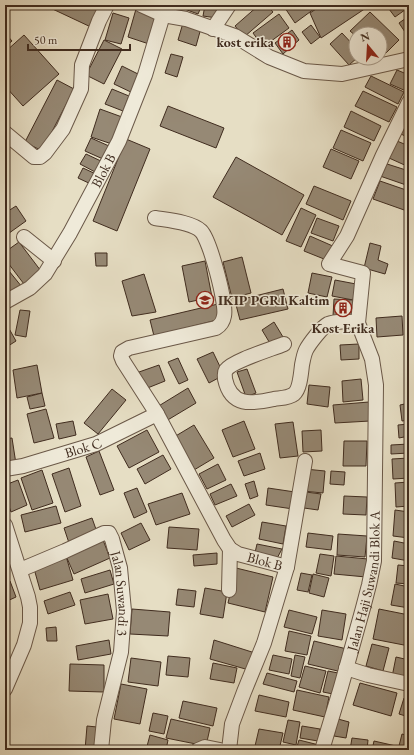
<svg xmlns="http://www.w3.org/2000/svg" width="414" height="755" font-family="'EB Garamond',serif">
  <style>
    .building { fill: #968975; stroke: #402c1f }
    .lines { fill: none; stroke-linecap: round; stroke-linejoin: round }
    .minor-casing { stroke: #6a5848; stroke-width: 16 }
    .minor { stroke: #efead9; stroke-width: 14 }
    .labels { text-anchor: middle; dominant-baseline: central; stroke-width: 3; stroke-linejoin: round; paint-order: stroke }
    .poi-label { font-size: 14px; font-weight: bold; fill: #402c1f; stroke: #efead9; text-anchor: end }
    .street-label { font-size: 14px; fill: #402c1f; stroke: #efead9 }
  </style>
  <rect width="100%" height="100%" fill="#e6dec4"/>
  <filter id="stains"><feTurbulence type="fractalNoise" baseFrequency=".005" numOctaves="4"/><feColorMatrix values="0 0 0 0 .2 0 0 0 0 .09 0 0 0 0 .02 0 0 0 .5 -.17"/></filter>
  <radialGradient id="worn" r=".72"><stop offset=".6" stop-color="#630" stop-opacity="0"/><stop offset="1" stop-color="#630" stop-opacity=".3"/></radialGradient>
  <g class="building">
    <polygon points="44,5 103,5 93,28"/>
    <polygon points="180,5 202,5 198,14 179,7"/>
    <polygon points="205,5 219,5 217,18 203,16"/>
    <polygon points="259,5 267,5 273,12 244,37 235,26"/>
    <polygon points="283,5 312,5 314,9 295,23"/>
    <polygon points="322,5 368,5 369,6 321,38 310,13"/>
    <polygon points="386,5 408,5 409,7 395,17"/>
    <polygon points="136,9 158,16 149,44 128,37"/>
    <polygon points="370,12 399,40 379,60 377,58 380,58 380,34 356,34 356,36 350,31"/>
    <polygon points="113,13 129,18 121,44 105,40"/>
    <polygon points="279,14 289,28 263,47 253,33"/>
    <polygon points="409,16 409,38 399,23"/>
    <polygon points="183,23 201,28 196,46 178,40"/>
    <polygon points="311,25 320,37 311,44 302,32"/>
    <polygon points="292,30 299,40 283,54 275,43"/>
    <polygon points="5,33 12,41 5,47"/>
    <polygon points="342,33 356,48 356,58 357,58 349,65 330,44"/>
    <polygon points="24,35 59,74 23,106 5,86 5,52"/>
    <polygon points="104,40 122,49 104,84 86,75"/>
    <polygon points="171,54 183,57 177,77 165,73"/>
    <polygon points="122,66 144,77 135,94 114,84"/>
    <polygon points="397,70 409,75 409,85 406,91 390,84"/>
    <polygon points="371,76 404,92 398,104 365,87"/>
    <polygon points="57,80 74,89 42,151 25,142"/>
    <polygon points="112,89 129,96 123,111 105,104"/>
    <polygon points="363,91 397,107 389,122 355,106"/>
    <polygon points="168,106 224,128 216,148 160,126"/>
    <polygon points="100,109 122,117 112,144 91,137"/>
    <polygon points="351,111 381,126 374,141 344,127"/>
    <polygon points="407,119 409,120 409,138 401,134"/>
    <polygon points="341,130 371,143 363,161 333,148"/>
    <polygon points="91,138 109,146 103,159 85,151"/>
    <polygon points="126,139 150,149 117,231 93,221"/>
    <polygon points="397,141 409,146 409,167 389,158"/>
    <polygon points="331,149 359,161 351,179 323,167"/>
    <polygon points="86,154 103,162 97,173 80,164"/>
    <polygon points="236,157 304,195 282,235 213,197"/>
    <polygon points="384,163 409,171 409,186 380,176"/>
    <polygon points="83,168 98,175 93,185 78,178"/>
    <polygon points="380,181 409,191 409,204 407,211 373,199"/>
    <polygon points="314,186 351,201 343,220 306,204"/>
    <polygon points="16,206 26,221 5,236 5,213"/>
    <polygon points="301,208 316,215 301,247 286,241"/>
    <polygon points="317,218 339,226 333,241 311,233"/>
    <polygon points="310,236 335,247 329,261 304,251"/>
    <polygon points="19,242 44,275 27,288 5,259 5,252"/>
    <polygon points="370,243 381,246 378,260 388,264 385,274 364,268"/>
    <polygon points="95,253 107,253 107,266 96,266"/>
    <polygon points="242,257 251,293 232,298 223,262"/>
    <polygon points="205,261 212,297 189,302 182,266"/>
    <polygon points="9,271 22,287 5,300 5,275"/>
    <polygon points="312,273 332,277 327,297 308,293"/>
    <polygon points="144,274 156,312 132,316 122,281"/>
    <polygon points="335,280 356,284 353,300 332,296"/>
    <polygon points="283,289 288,309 240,320 235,301"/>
    <polygon points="334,299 353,300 352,317 333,316"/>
    <polygon points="218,304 221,319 154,336 150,320"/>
    <polygon points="20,310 30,311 26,337 15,335"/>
    <polygon points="402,316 403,335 377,337 376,318"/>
    <polygon points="274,322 283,337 271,345 262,330"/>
    <polygon points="7,325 16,341 5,348 5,326"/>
    <polygon points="359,344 359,359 341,360 340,345"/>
    <polygon points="213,352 224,375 209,383 197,359"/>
    <polygon points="178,358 188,380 179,384 168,362"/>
    <polygon points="37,365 42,393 17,398 13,370"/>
    <polygon points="159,365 165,381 145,389 139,372"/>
    <polygon points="247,369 256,393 246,397 237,372"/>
    <polygon points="361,379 363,400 343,402 342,381"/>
    <polygon points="309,385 330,387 328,407 307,404"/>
    <polygon points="188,388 196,403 166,421 157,407"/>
    <polygon points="112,389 126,400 98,434 84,423"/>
    <polygon points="42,393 45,406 30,409 27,397"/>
    <polygon points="369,402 370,421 335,423 333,405"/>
    <polygon points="409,403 409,420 402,421 400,405"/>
    <polygon points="46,409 54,438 34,443 27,414"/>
    <polygon points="73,421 76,435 59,439 56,424"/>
    <polygon points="244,421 255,449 233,457 222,430"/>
    <polygon points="293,422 298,456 280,458 275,424"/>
    <polygon points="409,424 409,436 399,438 398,425"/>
    <polygon points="194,425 214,458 194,470 174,437"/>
    <polygon points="147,430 159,452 129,468 117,446"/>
    <polygon points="321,430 322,451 303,452 302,431"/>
    <polygon points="12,438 16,464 5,466 5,439"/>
    <polygon points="344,441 367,441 366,466 343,466"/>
    <polygon points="409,444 409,453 391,454 391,445"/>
    <polygon points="99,451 114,490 100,495 86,457"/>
    <polygon points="260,453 265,469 244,476 238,461"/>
    <polygon points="163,455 171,469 145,484 137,469"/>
    <polygon points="409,458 409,478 393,479 392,459"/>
    <polygon points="218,464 226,480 207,489 199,474"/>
    <polygon points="69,468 81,506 65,512 52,474"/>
    <polygon points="305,469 325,471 323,493 303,491"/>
    <polygon points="42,470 53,503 32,510 21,478"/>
    <polygon points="331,471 345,472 344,485 330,484"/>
    <polygon points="18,480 27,505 11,512 5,496 5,485"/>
    <polygon points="254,481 258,496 250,499 245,484"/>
    <polygon points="409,482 409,506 396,507 395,483"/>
    <polygon points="231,484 237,496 215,505 210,494"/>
    <polygon points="137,488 147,512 134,518 124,493"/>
    <polygon points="268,488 295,492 293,509 266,505"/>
    <polygon points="306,492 321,494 318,510 304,508"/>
    <polygon points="182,493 190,514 156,525 148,504"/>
    <polygon points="344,496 367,497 366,515 343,514"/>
    <polygon points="249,504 255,515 232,527 226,516"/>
    <polygon points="56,506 61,523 25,532 21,515"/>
    <polygon points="395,510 409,512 409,538 393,536"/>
    <polygon points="92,518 98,535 70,546 64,528"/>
    <polygon points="262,522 286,526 283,544 259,539"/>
    <polygon points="141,523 150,540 129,550 121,533"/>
    <polygon points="169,527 199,529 197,550 167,548"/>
    <polygon points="308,533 333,536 331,550 306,547"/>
    <polygon points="338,534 367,536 365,557 337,555"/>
    <polygon points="103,540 110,558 74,574 66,556"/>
    <polygon points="394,541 409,544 409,561 392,558"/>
    <polygon points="257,544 282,549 275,562 254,557"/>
    <polygon points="217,553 217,564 194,566 193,555"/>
    <polygon points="320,554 334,556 331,576 316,573"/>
    <polygon points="66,556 73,580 40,590 33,565"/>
    <polygon points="336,556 368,559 366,577 334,574"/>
    <polygon points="398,565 409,566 409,584 396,583"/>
    <polygon points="236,568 273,577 265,612 228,603"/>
    <polygon points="110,570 114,584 85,593 81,579"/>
    <polygon points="301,573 312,575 308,592 297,590"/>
    <polygon points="313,574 329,578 324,597 309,593"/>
    <polygon points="10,581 16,597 5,602 5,583"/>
    <polygon points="395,584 409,587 409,608 391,605"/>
    <polygon points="205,588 227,592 223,618 200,614"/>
    <polygon points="178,589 196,591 194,607 176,605"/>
    <polygon points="70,592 75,605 48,614 44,601"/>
    <polygon points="108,594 113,619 85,624 80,600"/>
    <polygon points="132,609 170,612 168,636 130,634"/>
    <polygon points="379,609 409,615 409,646 373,639"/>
    <polygon points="289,610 317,617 312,634 284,627"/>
    <polygon points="322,610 346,614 342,640 318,636"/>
    <polygon points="56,627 57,641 47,641 46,628"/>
    <polygon points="289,631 311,636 307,655 285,651"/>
    <polygon points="109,640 111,654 78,660 76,646"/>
    <polygon points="214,640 255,653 249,670 210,659"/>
    <polygon points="314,641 347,649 342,672 308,664"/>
    <polygon points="372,644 389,648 383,671 366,666"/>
    <polygon points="273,655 292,659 289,674 269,670"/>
    <polygon points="295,655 305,657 300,678 291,676"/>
    <polygon points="168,656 190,658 188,677 166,675"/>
    <polygon points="396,657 409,660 409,680 392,677"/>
    <polygon points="131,658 161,662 158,686 128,682"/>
    <polygon points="213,663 237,668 234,683 210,679"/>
    <polygon points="70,664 104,665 104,692 69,691"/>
    <polygon points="305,666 326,671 320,693 299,687"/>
    <polygon points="328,671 338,673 333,694 323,692"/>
    <polygon points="267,673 297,681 294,692 263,684"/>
    <polygon points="360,683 397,693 391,716 353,705"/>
    <polygon points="121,684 147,689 140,724 114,719"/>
    <polygon points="297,690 329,697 325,717 293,710"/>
    <polygon points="259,695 289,702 286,717 255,711"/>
    <polygon points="404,698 409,699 409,717 399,714"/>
    <polygon points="183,701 217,708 213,726 179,718"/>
    <polygon points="153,713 168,716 164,734 149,731"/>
    <polygon points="171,719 210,728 206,746 166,738"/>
    <polygon points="338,719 349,722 346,738 334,736"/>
    <polygon points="288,720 300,722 296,745 283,742"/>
    <polygon points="87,726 97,727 95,750 85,750"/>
    <polygon points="302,726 320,729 318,741 300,738"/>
    <polygon points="259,729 283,733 279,750 255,746"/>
    <polygon points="402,734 409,736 409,750 398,750"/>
    <polygon points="150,735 168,740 166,750 146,750"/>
    <polygon points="352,738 368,740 367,750 350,750"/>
    <polygon points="299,740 319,745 317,750 296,750"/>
    <polygon points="374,741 396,746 395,750 372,750"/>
  </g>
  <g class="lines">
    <defs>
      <g id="minor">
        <polyline points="141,5 163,15 186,19 235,36 269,57 304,71 342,74 409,59"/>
        <polyline points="213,29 229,5"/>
        <polyline points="5,133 34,157 40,157 45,153 63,129 81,89 82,65 99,21 107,5"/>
        <path id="s1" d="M 155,218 C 167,220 192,222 201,231 C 210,240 227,304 224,316 C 223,322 221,325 216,328 L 129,348 L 122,352 L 121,356 L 123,361 L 157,414 L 224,540 L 230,549 L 238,554 L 287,567 L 264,643 L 244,692 L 232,724 L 229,750"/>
        <polyline points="24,237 54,261"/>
        <path id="s2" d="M 5,302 L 30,288 L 45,274 L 70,233 L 119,141 L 145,75 L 163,15"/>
        <path d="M 284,344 C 272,349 232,361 226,370 C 224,373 225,376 225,379 C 231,407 251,404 274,399 C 280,398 289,398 294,394 C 300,389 301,373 302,365 C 303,360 304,354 306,350 C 309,344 322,327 328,324 C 335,321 350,321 358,323"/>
        <path id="s3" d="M 5,469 L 23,466 L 96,444 L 157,414"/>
        <polyline points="5,525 28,597 30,607 30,623 24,645 5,689"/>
        <polyline points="287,567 305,461"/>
        <path id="s4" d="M 20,570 L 65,551 L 104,533 L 109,533 L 112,539 L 120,568 L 124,611 L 121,652 L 104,720 L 101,750"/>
        <polyline points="229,590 230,549"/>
        <polyline points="346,668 368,675 409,684"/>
        <polyline points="198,750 205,747 220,750"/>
        <path id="s5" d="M 322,750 L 341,687 L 363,608 L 369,585 L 374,561 L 376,385 L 372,359 L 358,323 L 363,273 L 329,264 L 347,236 L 383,155 L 409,102"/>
      </g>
    </defs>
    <use href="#minor" class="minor-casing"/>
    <use href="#minor" class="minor"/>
  </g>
  <defs>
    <symbol id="building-ring" viewBox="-11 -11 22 22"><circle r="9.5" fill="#efead9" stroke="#8f2418" stroke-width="1.5"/><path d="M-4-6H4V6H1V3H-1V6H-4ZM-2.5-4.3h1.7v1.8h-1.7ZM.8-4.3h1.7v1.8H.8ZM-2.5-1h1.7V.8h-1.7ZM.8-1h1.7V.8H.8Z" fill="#8f2418"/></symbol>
    <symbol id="university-ring" viewBox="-11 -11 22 22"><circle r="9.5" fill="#efead9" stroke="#8f2418" stroke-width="1.5"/><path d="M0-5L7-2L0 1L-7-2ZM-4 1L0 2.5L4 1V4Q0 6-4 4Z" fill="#8f2418"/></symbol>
  </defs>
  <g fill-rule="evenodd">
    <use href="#building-ring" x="277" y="32" width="20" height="20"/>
    <use href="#university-ring" x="195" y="290" width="20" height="20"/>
    <use href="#building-ring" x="333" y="298" width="20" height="20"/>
  </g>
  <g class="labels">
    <g class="poi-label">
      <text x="274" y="42">kost erika</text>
      <text x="218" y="300" text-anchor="start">IKIP PGRI Kaltim</text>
      <text x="343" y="328" text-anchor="middle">Kost Erika</text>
    </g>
    <g class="street-label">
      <text stroke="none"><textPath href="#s2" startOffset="168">Blok B</textPath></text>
      <text stroke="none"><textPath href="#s3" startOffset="81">Blok C</textPath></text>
      <text stroke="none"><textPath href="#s1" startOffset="513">Blok B</textPath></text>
      <text stroke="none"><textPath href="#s5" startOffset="175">Jalan Haji Suwandi Blok A</textPath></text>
      <text stroke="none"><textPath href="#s4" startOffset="159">Jalan Suwandi 3</textPath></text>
    </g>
  </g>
  <rect width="414" height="755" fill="none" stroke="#e6dec4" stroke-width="20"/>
  <rect x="6" y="6" width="402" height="743" fill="none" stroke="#402c1f" stroke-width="2"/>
  <rect x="10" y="10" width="394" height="735" fill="none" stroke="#402c1f"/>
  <g transform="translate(368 46) rotate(342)"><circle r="19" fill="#efead9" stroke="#a99e8f"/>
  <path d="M0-3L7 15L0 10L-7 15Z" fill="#8f2418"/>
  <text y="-6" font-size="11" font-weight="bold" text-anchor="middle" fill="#402c1f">N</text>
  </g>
  <path d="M28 44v6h102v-6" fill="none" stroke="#402c1f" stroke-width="2"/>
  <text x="34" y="44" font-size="12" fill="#402c1f" stroke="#efead9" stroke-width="3" paint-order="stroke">50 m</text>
  <rect width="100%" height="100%" filter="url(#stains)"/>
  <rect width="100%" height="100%" fill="url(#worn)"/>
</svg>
